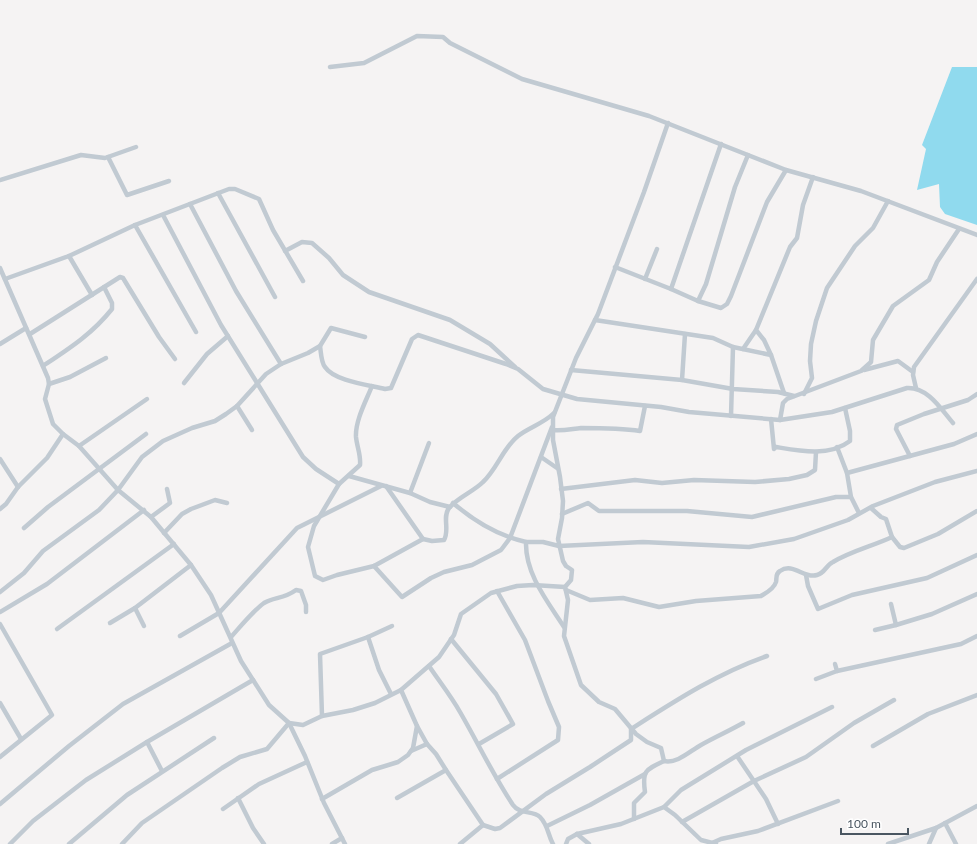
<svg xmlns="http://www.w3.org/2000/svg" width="977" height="844" font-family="Lato,sans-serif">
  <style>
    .water { fill: #90daee }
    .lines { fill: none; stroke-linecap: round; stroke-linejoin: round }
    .street { stroke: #c1cad2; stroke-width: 4.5 }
  </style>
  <rect width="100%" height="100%" fill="#f5f3f3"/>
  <polygon class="water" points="952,67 977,67 977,225 945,214 940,207 939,184 917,190 926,149 922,145"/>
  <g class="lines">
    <g class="street">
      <polyline points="330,67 364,63 417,36 443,37 450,43 522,79 649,116 786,170 861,191 977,235"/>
      <path d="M 668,123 L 644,192 L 598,314 L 576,358 L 553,417 L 553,440 L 560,477 L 563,501 L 562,518 L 558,539 L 563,561 L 566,566 L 572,570 L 571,580 L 565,587 L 568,600 L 564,636 L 581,685 L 599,702 L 615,709 L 636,734 L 647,742 L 661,748 L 664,761 C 677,764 690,751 701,745 C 715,737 729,731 743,723"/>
      <polyline points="108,157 127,195 169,181"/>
      <polyline points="0,180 81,155 105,158 136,147"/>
      <polyline points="218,193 275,297"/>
      <polyline points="190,204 236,291 281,364"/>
      <polyline points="163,215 221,325 303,457 316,469 339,484"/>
      <polyline points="135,225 196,332"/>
      <polyline points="285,251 302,242 312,243 329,258 343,275 369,292 450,320 490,344 515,367"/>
      <polyline points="69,256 92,295"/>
      <polyline points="615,267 671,289 721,144"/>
      <polyline points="0,268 48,378 49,384 45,399 53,424 63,434 79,446 118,490 151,517 191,565 211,595 241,661 269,705 289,723 305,756 324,803 345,844"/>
      <polyline points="5,279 69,256 135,225 229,189 235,189 259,199 273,230 303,281"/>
      <polyline points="645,279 657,249"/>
      <polyline points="671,289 698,301 721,308 727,304 731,296 767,202 786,170"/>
      <polyline points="698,301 706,284 735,187 748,155"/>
      <polyline points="595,320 713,338 733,347 771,355 764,340 756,330 790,247 797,238 803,205 813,177"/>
      <polyline points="30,334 120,277 123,278 159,337 175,359"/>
      <polyline points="0,344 26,328"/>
      <path d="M 320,346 C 321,352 321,362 325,367 C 334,381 369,385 385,389 L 391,388 L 412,339 L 418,335 L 506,364 L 518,369 L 543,389 L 577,399 L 661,407 L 689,412 L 780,420 L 832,412 L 907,388 C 928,387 941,409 953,423"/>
      <polyline points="743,349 756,330"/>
      <polyline points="771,355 784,393"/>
      <path d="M 43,366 C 70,348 92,334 112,309 L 112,303 L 104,287"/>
      <polyline points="571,370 682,380 733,389 778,392 794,396"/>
      <polyline points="864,370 898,361 913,372"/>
      <polyline points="682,380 685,334"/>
      <polyline points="184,383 207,354 228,336"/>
      <polyline points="49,384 70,377 106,358"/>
      <path d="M 372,386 C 366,401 355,421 356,437 C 357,447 361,455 360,465 L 339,484 L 314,526 L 308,547 L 315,576 L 323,580 L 337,575 L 374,566 L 423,539 L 432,541 L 444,540 C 450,530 442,517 449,508 C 458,497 473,492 483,482 C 497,469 503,448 518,436 C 529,427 543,424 554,413"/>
      <polyline points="916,388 913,375 914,367 977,279"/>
      <polyline points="804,394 812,378 810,361 811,344 816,321 827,288 855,246 873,228 888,201"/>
      <polyline points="237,406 252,430"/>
      <polyline points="731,416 733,347"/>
      <path d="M 771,419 L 774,449 L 776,447 C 800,451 829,457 850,441 L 850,431 L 845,408"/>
      <polyline points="780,420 783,403 787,399 861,371 871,362 873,340 893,306 929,280 937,262 959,229"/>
      <path d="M 553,430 C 563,431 571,429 581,428 C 600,428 621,428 640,431 L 645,406"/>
      <polyline points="79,446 147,399"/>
      <polyline points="837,447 847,473 851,497 859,513"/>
      <polyline points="910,456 896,429 897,425 924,414 968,400 977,394"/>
      <polyline points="541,457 557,468"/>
      <polyline points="0,459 18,487"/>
      <polyline points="847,473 954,444 977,434"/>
      <polyline points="349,476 410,493 430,502 450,507"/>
      <polyline points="386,486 423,539"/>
      <polyline points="561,489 635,480 662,483 694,480 755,482 789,479 807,475 815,470 816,452"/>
      <polyline points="410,493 429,443"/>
      <path d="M 453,503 C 474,521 499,536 526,542 C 525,574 548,602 564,627"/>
      <polyline points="0,509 6,504 18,487 47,458 63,434"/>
      <polyline points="562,514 588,503 599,511 687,511 752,517 836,497 851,497"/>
      <polyline points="151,517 170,503 167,489"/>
      <polyline points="24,528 48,507 146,434"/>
      <polyline points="164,533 182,514 191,509 215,500 227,503"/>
      <polyline points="892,537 900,547 904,548 938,534 977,511"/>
      <polyline points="526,542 543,542 559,546 643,542 749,547 794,539 848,520 873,506 935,482 977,471"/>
      <polyline points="374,566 402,597 431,578 444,572 472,565 501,550 510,538 552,427"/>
      <polyline points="806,575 808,586 818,609 852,595 927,578 977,555"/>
      <path d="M 566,590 L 590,600 L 623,598 L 659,607 L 696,601 L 761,596 C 766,593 774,589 776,582 C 777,578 775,574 780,571 C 793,562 804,579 817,575 C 825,573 826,565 833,562 C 851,551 873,546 892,537 L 886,519 L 881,517 L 871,508"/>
      <polyline points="0,592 24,573 43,551 99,510 118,490 142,457 163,441 192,428 215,421 226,414 237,406 266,374 281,364 308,353 320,346 331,328 365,337"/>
      <polyline points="891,604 896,625 932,614 977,594"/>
      <polyline points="135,608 144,626"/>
      <polyline points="0,612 47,584 144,510"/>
      <polyline points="110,623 135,608 191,565"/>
      <polyline points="0,624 52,715 0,757"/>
      <polyline points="57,629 174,544"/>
      <polyline points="875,630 896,625"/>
      <polyline points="180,636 219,613 297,528 381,486"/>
      <path d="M 231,637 C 240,627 253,611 264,603 C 274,597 284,599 296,590 L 301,591 L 306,605 L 306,612"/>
      <polyline points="368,637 379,670 391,694"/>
      <polyline points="451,639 496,694 513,724 479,744"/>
      <polyline points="835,664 837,671"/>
      <path d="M 429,666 C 439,681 451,696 460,712 C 478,743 493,775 513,805 C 520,815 533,810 540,817 C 548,825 548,835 553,844"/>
      <polyline points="816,679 837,671 961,644 977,636"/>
      <polyline points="0,703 21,739"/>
      <polyline points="322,716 320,654 368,637 392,626"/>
      <path d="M 417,726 L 427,744 L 436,754 L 446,770 L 483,825 L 495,829 L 500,828 L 546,794 L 590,767 L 631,740 L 631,729 C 675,701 718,673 767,656"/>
      <polyline points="147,742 162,771"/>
      <polyline points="873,746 928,714 977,695"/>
      <polyline points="411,751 427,744"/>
      <polyline points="737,756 766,799 778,824"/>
      <polyline points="497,779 558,740 559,727 548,701 525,640 497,591"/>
      <polyline points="238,798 253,828 264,844"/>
      <polyline points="397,798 446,770"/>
      <polyline points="322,799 372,770 398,762 408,755 413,748 417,726 401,690"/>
      <polyline points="0,804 69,746 123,704 232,643"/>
      <polyline points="664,807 681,790 746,750 832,707"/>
      <polyline points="223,809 259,784 307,762"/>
      <path d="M 634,819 L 634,803 L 645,792 C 642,771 645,770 664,761"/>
      <polyline points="682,822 754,781 806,757 854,723 894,700"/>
      <polyline points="945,823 956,844"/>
      <polyline points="547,826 590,805 645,774"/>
      <polyline points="577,834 589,844"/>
      <polyline points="712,843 721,839 758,831 838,801"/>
      <polyline points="10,844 33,821 86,780 147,742 253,680"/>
      <polyline points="69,844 127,795 214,738"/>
      <polyline points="122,844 142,823 222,768 240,757 267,749 289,723 303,725 322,716 353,710 375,703 401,690 439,657 454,635 461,614 491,593 517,586 533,585 565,587"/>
      <polyline points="332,844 342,838"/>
      <polyline points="460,844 483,825"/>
      <polyline points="566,844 568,839 577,834 621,824 664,807 675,815 701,840 716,844"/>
      <polyline points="888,844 936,828 977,806"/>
      <polyline points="929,844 936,828"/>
    </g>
  </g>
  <path d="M841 828v6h67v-6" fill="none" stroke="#4a5661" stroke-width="2"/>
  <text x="847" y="828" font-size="12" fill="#4a5661" stroke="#ffffff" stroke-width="3" paint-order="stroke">100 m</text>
</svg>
